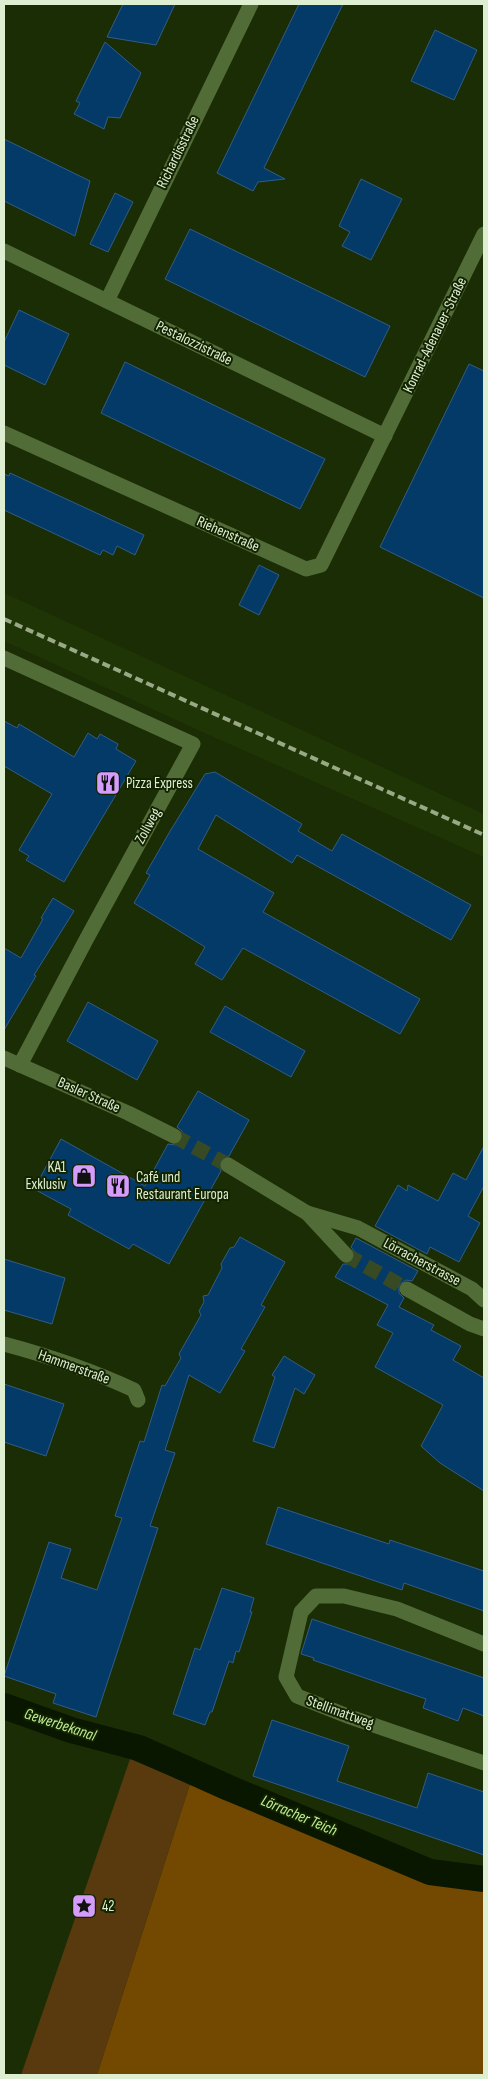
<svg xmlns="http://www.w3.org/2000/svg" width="488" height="2079" font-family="'Sofia Sans Condensed',sans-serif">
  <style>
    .built { fill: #203505 }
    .green { fill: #59390e }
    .forest { fill: #734800 }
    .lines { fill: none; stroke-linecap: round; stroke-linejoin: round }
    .canal { stroke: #091700; stroke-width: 26 }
    .building { fill: #043a67; stroke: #325c86 }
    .secondary-tunnel { stroke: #384a23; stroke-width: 15; stroke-dasharray: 15 8; stroke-linecap: butt }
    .minor { stroke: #526c38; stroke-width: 15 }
    .secondary { stroke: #526c38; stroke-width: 15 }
    .rail { stroke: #99a988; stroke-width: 4; stroke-dasharray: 8 4; stroke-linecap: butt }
    .labels { text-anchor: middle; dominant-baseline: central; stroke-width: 4; stroke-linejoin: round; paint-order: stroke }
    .street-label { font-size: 15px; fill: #deeed1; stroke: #122300 }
    .poi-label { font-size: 15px; fill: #deeed1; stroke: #122300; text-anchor: start }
    .water-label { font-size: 16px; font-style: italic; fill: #bfec94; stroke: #122300 }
  </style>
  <rect width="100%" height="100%" fill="#1b2d04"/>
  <polygon class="built" points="4,593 484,814 484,857 198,730 4,641"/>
  <polygon class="green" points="130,1759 190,1784 97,2075 21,2075"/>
  <polygon class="forest" points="190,1784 424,1883 484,1890 484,2075 97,2075"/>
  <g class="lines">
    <polyline class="canal" points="4,1706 71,1730 139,1748 229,1788 430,1872 484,1879"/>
  </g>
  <g class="building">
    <polygon points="123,4 175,4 156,45 107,37"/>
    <polygon points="299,4 343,4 264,168 285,179 258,182 253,191 217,173"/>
    <polygon points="435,30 477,50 454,100 411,81"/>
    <polygon points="105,42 141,73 120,118 108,117 104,129 74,114 80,103 76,101"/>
    <polygon points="4,139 90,181 75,236 4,201"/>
    <polygon points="361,179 402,199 371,260 342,246 350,232 339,226"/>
    <polygon points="115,193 133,202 108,252 90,244"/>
    <polygon points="190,229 390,326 365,377 165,279"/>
    <polygon points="19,310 69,334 45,385 4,365 4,342"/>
    <polygon points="125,362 325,459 300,509 101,413"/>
    <polygon points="469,364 484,371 484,598 380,547"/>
    <polygon points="10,473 144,535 135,555 117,546 113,555 103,550 100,555 4,510 4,474 9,476"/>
    <polygon points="259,565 279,575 259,615 239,605"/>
    <polygon points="4,721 17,728 19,724 74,757 88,733 97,739 100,734 118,744 116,749 136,761 64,882 26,860 29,856 19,850 52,794 4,766"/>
    <polygon points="215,772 302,824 298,831 332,851 342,834 471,905 451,940 297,855 292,863 216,815 198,849 274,893 263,912 420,999 400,1034 243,948 222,980 195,964 205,947 134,903 150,875 146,873 169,833 205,774"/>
    <polygon points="53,898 74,911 34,975 36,976 4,1030 4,948 21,958 43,919 41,918"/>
    <polygon points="88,1002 158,1041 137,1080 67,1041"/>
    <polygon points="225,1006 305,1051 291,1077 210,1032"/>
    <polygon points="198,1091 249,1120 229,1156 224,1157 220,1161 219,1165 221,1171 169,1264 133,1244 129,1249 68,1215 71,1209 34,1189 61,1139 145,1186 168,1144 175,1145 182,1141 182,1131 177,1127"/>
    <polygon points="484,1146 484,1186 468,1216 480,1223 459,1262 430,1247 427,1254 375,1226 398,1185 407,1191 408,1185 438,1201 453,1173 466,1180"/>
    <polygon points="240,1237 285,1262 261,1305 265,1307 241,1349 245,1351 220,1393 189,1375 165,1450 175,1453 150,1526 158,1528 96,1717 53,1703 56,1694 4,1676 49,1542 71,1549 61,1578 97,1590 122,1518 115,1516 140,1441 144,1442 162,1385 165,1386 181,1358 179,1354 201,1315 199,1311 204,1302 203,1296 208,1295 222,1268 221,1264 230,1248 234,1247"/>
    <polygon points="356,1238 418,1271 412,1281 406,1280 399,1285 399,1293 404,1298 399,1307 434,1325 431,1330 461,1346 453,1360 484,1378 484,1491 440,1463 421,1446 443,1405 375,1367 393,1333 377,1325 388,1305 335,1277 343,1264 349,1264 355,1258 355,1252 351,1247"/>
    <polygon points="4,1259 65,1278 52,1324 4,1310"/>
    <polygon points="284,1356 315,1375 304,1394 295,1388 274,1448 253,1441 275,1377 272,1375"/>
    <polygon points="4,1384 64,1404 46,1456 4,1442"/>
    <polygon points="278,1507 389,1544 390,1540 484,1571 484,1611 404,1583 402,1590 266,1544"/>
    <polygon points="222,1588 254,1598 250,1612 252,1612 239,1652 236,1651 233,1663 229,1661 212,1712 210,1712 205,1725 173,1714 195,1648 200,1650"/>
    <polygon points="312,1619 484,1678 484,1716 463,1708 458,1721 423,1708 426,1699 313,1660 314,1658 301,1654"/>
    <polygon points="272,1720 349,1746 337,1781 417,1808 428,1773 484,1792 484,1855 253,1776"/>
  </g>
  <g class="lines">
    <g class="secondary-tunnel">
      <polyline points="174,1136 228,1165"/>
      <polyline points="346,1255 407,1289"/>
    </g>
    <g class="minor">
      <polyline points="4,251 385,436"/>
      <polyline points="107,301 251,4"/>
      <polyline points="4,433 306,569 321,565 484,234"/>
      <polyline points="4,658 193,744 87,938 20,1065"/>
      <path d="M 4,1344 C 49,1356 91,1370 134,1390 L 138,1400"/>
      <polyline points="484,1644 397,1609 344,1596 316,1596 301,1612 286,1677 297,1696 350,1717 484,1763"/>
    </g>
    <g class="secondary">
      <polyline points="4,1058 128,1113 174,1136"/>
      <polyline points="228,1165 307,1213 346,1255"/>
      <polyline points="307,1213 358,1228 472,1289 484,1300"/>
      <polyline points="407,1289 470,1324 484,1329"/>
    </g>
    <polyline class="rail" points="4,619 484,835"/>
  </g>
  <defs>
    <symbol id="restaurant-square" viewBox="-11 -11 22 22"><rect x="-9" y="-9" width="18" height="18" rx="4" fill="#d49cfb" stroke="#122300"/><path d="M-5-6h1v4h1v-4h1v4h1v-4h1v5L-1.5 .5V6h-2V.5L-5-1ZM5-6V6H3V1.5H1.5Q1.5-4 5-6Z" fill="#111"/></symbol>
    <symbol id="shop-square" viewBox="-11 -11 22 22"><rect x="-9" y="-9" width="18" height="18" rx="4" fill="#d49cfb" stroke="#122300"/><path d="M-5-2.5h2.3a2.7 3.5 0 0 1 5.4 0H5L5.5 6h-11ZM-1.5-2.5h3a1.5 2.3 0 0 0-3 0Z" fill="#111"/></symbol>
    <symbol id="sight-square" viewBox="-11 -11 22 22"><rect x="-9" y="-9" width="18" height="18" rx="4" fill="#d49cfb" stroke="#122300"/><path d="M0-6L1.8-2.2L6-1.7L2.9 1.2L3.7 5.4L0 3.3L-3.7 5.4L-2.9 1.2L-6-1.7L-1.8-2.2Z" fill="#111"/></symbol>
  </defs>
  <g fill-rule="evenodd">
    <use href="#restaurant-square" x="94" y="769" width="28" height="28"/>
    <use href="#shop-square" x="70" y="1162" width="28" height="28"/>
    <use href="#restaurant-square" x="104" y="1172" width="28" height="28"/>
    <use href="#sight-square" x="70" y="1892" width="28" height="28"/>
  </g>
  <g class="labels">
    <g class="street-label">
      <text transform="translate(178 152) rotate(-64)">Richardisstraße</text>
      <text transform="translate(435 335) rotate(-64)">Konrad-Adenauer-Straße</text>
      <text transform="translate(194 343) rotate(26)">Pestalozzistraße</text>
      <text transform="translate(228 534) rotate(24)">Riehenstraße</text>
      <text transform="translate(148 826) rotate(-61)">Zollweg</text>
      <text transform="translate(89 1095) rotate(24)">Basler Straße</text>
      <text transform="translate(422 1262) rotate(28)">Lörracherstrasse</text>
      <text transform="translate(74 1367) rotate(20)">Hammerstraße</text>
      <text transform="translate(340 1712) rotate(20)">Stellimattweg</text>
    </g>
    <g class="poi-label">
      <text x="126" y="783">Pizza Express</text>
      <text x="66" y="1167" text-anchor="end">KA1<tspan x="66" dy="17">Exklusiv</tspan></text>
      <text x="136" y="1177">Café und<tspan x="136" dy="17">Restaurant Europa</tspan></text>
      <text x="102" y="1906">42</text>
    </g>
    <g class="water-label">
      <text transform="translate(60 1725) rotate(18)">Gewerbekanal</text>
      <text transform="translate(299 1816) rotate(23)">Lörracher Teich</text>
    </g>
  </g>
  <rect width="488" height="2079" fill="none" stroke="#deeed1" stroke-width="10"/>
</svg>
